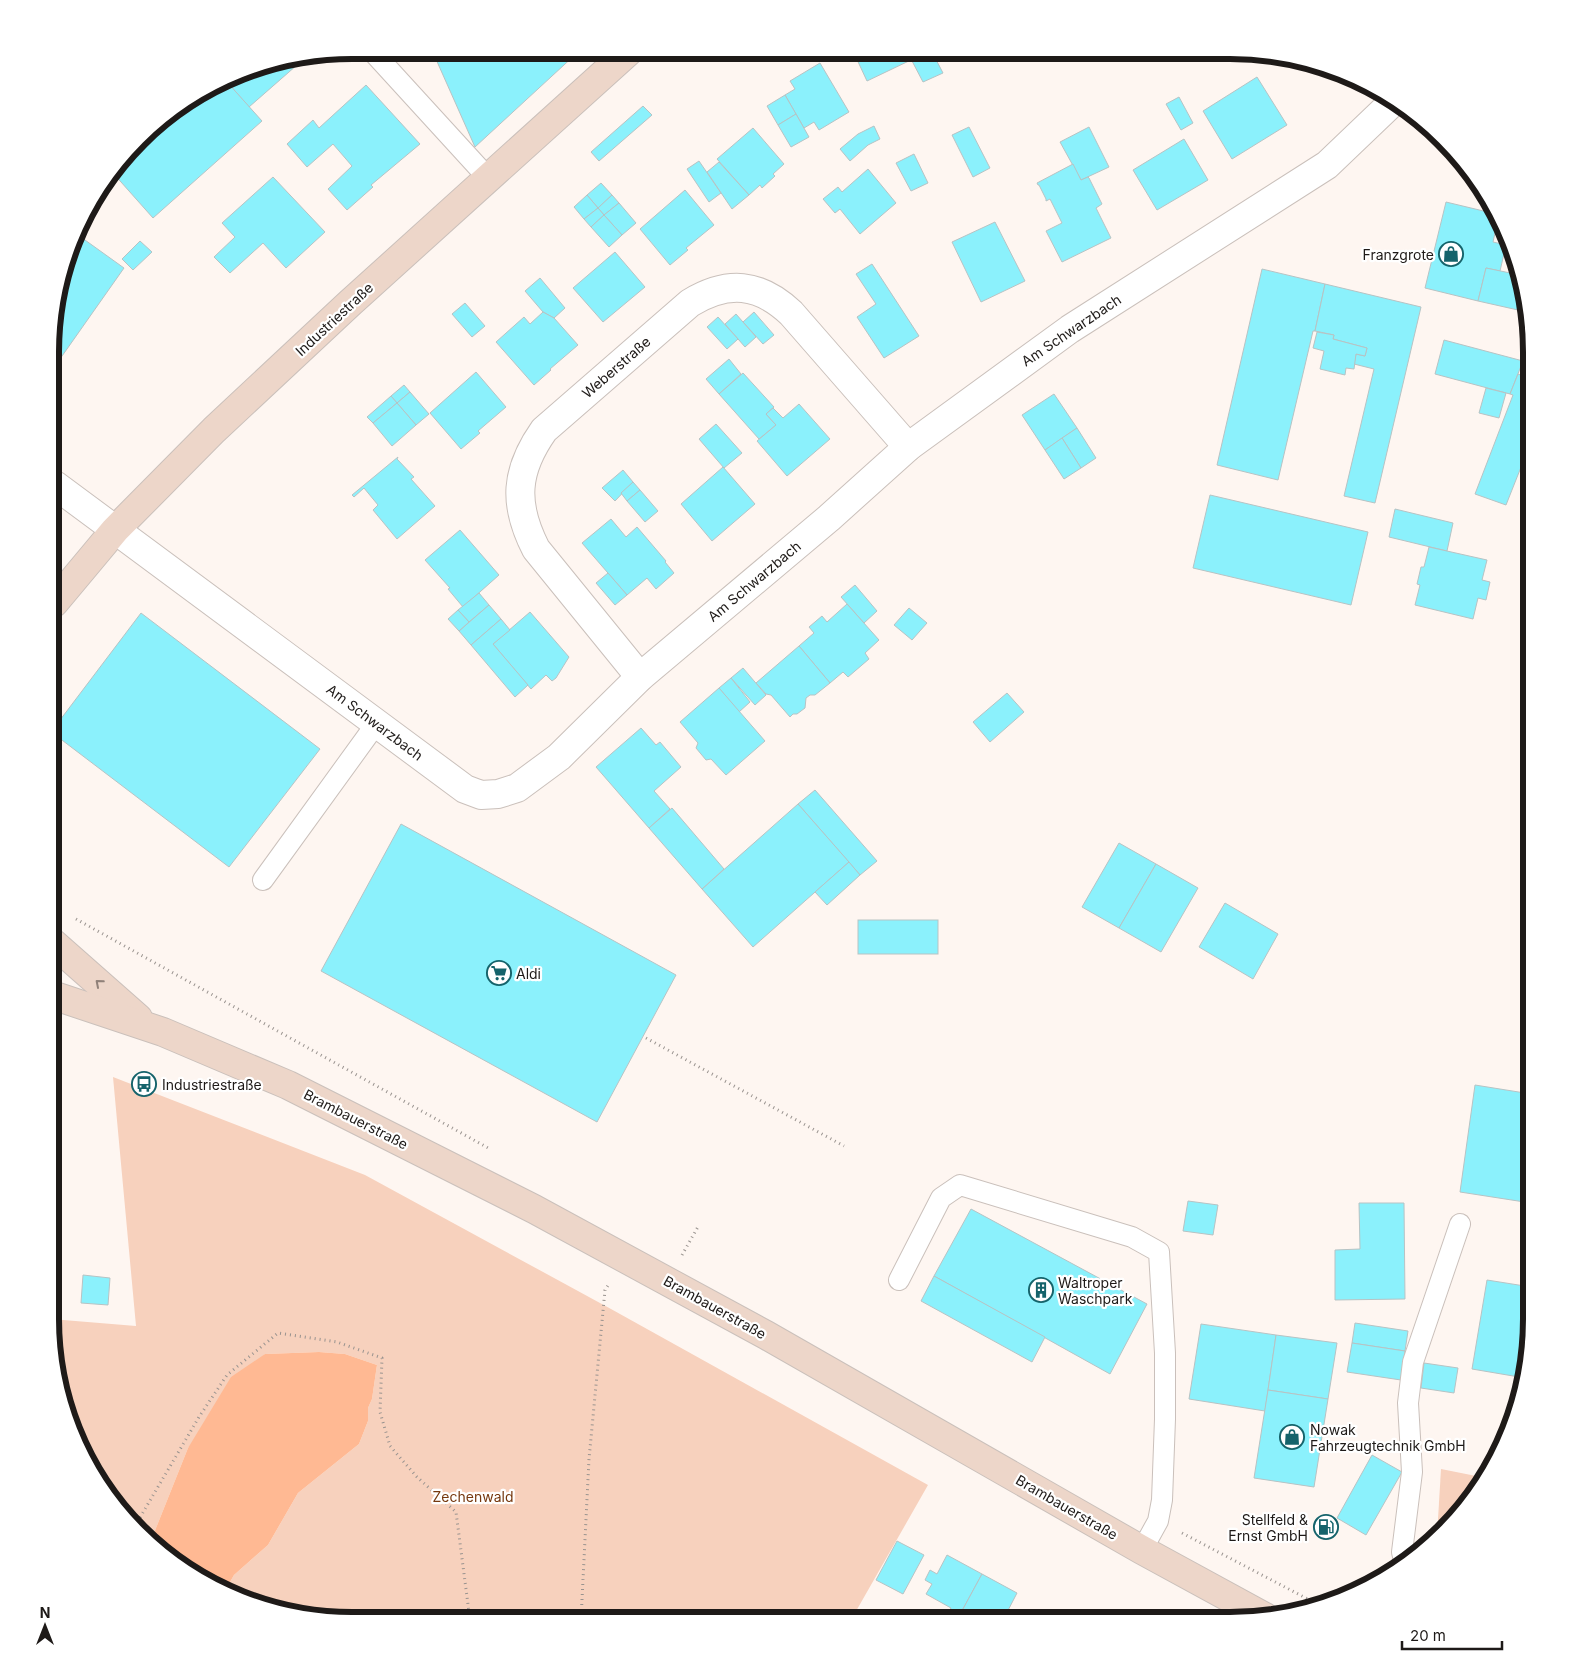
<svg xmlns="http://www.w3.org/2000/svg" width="1582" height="1671" font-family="Inter,sans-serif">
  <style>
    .green { fill: #f7d1bd }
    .water { fill: #ffb993 }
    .building { fill: #8bf1fc; stroke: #b7c3c4 }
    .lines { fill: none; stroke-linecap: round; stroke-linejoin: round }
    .lane-casing { stroke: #cac0bb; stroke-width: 22 }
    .street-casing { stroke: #cac0bb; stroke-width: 30 }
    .secondary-casing { stroke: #cac0bb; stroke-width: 30 }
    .path { stroke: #99938f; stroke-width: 3; stroke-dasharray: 1 4; stroke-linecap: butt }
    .lane { stroke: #fff; stroke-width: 20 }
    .street { stroke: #fff; stroke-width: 28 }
    .secondary { stroke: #edd6c9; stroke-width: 28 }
    .oneway { stroke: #908179 }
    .labels { text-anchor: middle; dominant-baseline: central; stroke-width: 4.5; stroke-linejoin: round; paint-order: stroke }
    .poi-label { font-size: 14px; fill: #1e1a18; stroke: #fff; text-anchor: start }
    .street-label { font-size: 14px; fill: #1e1a18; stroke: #fff }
    .park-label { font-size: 14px; fill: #76380e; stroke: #fff }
    .rim { fill: none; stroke: #1e1a18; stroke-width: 6 }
  </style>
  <rect width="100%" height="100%" fill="#fef6f1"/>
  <g class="green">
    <polygon points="113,1077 365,1175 611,1309 928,1485 851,1620 332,1620 273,1611 225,1591 234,1575 268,1545 298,1493 359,1444 368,1421 368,1408 372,1399 377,1365 345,1354 319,1352 265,1354 188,1448 150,1543 101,1487 66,1416 51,1339 51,1319 136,1326"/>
    <polygon points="1441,1469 1486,1478 1457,1518 1437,1536"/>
  </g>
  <polygon class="water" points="319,1352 345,1354 377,1365 372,1399 368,1408 368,1421 359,1444 298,1493 268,1545 234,1575 225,1591 201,1581 150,1543 188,1448 231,1377 265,1354"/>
  <g class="building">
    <polygon points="432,50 452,50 435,57"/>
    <polygon points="452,50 575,51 577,53 475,147 435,57"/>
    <polygon points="853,51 910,52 913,59 867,81"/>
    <polygon points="910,52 932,52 943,73 923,82 911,59 913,59"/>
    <polygon points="305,58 249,107 227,82 254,66"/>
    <polygon points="820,63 849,112 819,130 814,122 804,128 785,95 795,89 790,81"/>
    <polygon points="1328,73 1340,76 1335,80"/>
    <polygon points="1257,77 1287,125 1232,159 1203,111"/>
    <polygon points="227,82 262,121 153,218 113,173 153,125"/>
    <polygon points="366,85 420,144 371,185 373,187 347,210 328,189 352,166 333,144 307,167 287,144 313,120 319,128"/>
    <polygon points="785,95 796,114 778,125 767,106"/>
    <polygon points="1179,97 1193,123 1181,130 1166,104"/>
    <polygon points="643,106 652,115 599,161 591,152"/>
    <polygon points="796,114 809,137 791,147 778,125"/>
    <polygon points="874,126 880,139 868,145 850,161 840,149 858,134"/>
    <polygon points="969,127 990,168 973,177 952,135"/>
    <polygon points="1089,127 1109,167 1081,180 1060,142"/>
    <polygon points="753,128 784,164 773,174 775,176 762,188 760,185 749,195 717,159"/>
    <polygon points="1184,139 1208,180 1157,210 1133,170"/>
    <polygon points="914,154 928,183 911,191 896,163"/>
    <polygon points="699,161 721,193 709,202 687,169"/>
    <polygon points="719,162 749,195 732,209 707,172"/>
    <polygon points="1073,164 1081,180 1088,177 1089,178 1102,204 1096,208 1111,238 1062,262 1046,231 1062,223 1050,199 1046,201 1046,199 1039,185 1038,185 1037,183"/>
    <polygon points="868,169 896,203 860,234 840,209 835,213 823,199 838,187 842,192"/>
    <polygon points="273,177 325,232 286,268 263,243 230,273 214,257 235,237 222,223"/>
    <polygon points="601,183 612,195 598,208 587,195"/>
    <polygon points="685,190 714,225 686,248 688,250 670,265 640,229"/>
    <polygon points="587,195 598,208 584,219 574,207"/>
    <polygon points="612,195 619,203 604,215 598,208"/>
    <polygon points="1446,202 1496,214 1498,219 1493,242 1506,245 1500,271 1486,268 1478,301 1425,288"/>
    <polygon points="619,203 636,223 622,235 604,215"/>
    <polygon points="598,208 604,215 591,227 584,219"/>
    <polygon points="604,215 622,235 609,247 591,227"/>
    <polygon points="995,222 1025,281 981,302 952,242"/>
    <polygon points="78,235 124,268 55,366 56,293"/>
    <polygon points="140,241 152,252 133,270 122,259"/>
    <polygon points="615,252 645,287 603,322 573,288"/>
    <polygon points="872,264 919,336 884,358 857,317 876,304 856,274"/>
    <polygon points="1486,268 1520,275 1523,290 1518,310 1478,301"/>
    <polygon points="1262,269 1325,284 1315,331 1313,331 1278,480 1217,465"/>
    <polygon points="540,278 565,308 554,318 543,312 525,291"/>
    <polygon points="1325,284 1421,307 1375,503 1344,496 1374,369 1354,364 1356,354 1365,356 1367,348 1333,339 1334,335 1315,331"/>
    <polygon points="465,303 485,326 472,337 452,314"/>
    <polygon points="543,312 554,318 578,345 550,369 551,370 534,385 496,342 524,317 530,324"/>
    <polygon points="754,312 774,335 763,344 743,322"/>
    <polygon points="736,314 756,337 745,347 725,324"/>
    <polygon points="718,317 738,339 727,349 707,327"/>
    <polygon points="1531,331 1531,345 1527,344"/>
    <polygon points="1317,332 1334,335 1333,339 1367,348 1365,356 1356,354 1354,369 1346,368 1345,375 1320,369 1324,351 1313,348"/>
    <polygon points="1444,340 1523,361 1510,394 1435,374"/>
    <polygon points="729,359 741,374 719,394 706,379"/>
    <polygon points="476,372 506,407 478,431 480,433 461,449 430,413"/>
    <polygon points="743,373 774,407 766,414 776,425 759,439 719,394"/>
    <polygon points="1518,374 1531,379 1531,442 1506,505 1475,494 1513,395 1510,394"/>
    <polygon points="404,385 410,392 397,403 391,396"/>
    <polygon points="1486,388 1506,393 1499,418 1479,413"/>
    <polygon points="410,392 429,414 416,425 397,403"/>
    <polygon points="1054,394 1077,428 1045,450 1022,415"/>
    <polygon points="391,396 397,403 373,423 367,417"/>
    <polygon points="397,403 416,425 392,446 373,423"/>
    <polygon points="799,404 830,439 787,476 757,441 776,425 766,414 773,408 783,418"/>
    <polygon points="716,424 742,453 724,468 699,439"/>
    <polygon points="1077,428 1096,458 1081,468 1062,438"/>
    <polygon points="1062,438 1081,468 1064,479 1045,450"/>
    <polygon points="398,457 397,459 414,477 411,479 435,506 397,539 373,510 378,505 364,488 354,497 352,495"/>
    <polygon points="723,467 755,504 712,541 681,504"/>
    <polygon points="623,470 633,482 615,501 602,488"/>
    <polygon points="633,482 640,490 627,501 621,493"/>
    <polygon points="640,490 658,511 645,522 627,501"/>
    <polygon points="1210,495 1368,532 1351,605 1193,568"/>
    <polygon points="1395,509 1453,523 1447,551 1389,537"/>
    <polygon points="611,519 626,537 637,527 666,561 665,562 674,573 656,589 647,578 627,595 582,543"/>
    <polygon points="460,530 499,575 463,607 448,589 450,588 425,560"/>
    <polygon points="1429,547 1487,560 1482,580 1490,582 1486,600 1478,598 1473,619 1415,605 1420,585 1417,584 1421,567 1424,567"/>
    <polygon points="608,573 627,595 615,605 596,583"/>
    <polygon points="855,585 877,611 864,623 841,597"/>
    <polygon points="479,593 489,605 469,622 458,610"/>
    <polygon points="847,604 879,640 865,653 869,659 848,677 843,672 830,683 799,646 814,633 809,627 822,616 827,622"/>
    <polygon points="489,605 501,619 471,645 459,631"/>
    <polygon points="909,608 927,623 912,640 894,625"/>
    <polygon points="458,610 469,622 459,631 448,619"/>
    <polygon points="530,612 569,657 556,678 552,681 546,675 531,689 493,644"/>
    <polygon points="141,613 320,749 229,867 54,734 54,728"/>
    <polygon points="501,619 510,630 493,644 528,685 515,697 471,645"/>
    <polygon points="799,646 830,683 815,695 810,695 806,698 805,708 797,714 793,714 790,717 771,695 766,694 756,683"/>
    <polygon points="743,668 766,695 755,705 731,678"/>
    <polygon points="731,678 750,702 739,712 719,688"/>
    <polygon points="719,688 765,741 726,775 711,759 706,760 696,748 698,743 680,722"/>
    <polygon points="1007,693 1024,712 990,742 973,722"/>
    <polygon points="641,728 656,745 660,742 681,767 654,791 670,809 649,828 596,767"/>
    <polygon points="815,790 877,861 860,875 798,804"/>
    <polygon points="798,804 849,862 753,947 702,889"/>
    <polygon points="672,808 724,869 702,889 649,828"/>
    <polygon points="401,824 676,975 597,1122 321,971"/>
    <polygon points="1119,843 1156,864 1119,928 1082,907"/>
    <polygon points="849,862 860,875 827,905 815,892"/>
    <polygon points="1156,864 1198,888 1161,952 1119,928"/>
    <polygon points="1225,903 1278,934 1253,979 1199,947"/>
    <rect x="858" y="920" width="80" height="34"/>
    <polygon points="1475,1085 1531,1094 1531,1203 1460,1192"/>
    <polygon points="1188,1201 1218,1205 1213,1235 1183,1231"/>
    <polygon points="1359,1203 1404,1203 1405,1299 1335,1300 1335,1250 1360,1249"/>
    <polygon points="971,1209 1147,1304 1110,1374 934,1276"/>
    <polygon points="83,1275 110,1278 108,1305 81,1303"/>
    <polygon points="934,1276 1045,1337 1032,1362 921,1301"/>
    <polygon points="1487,1280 1531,1287 1531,1336 1525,1378 1472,1369"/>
    <polygon points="1355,1323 1408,1331 1405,1351 1352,1343"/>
    <polygon points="1201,1324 1276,1335 1265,1411 1189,1399"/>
    <polygon points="1276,1335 1337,1343 1328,1399 1268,1390"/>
    <polygon points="1352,1343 1405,1351 1401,1380 1347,1372"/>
    <polygon points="1424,1363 1458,1368 1454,1393 1421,1388"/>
    <polygon points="1268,1390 1328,1399 1314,1487 1254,1478"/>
    <polygon points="1372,1455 1402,1472 1366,1535 1337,1518"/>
    <polygon points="897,1541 924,1555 903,1594 876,1580"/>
    <polygon points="947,1555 982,1574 957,1620 941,1620 945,1612 948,1613 951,1608 926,1594 932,1584 925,1580 930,1570 937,1574"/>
    <polygon points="982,1574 1017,1593 1003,1620 976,1620 972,1618 971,1620 957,1620"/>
  </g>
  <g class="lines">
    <defs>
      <g id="lane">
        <polyline points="371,50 488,178"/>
        <polyline points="263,880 376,724"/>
        <polyline points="899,1280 941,1198 960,1185 1132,1237 1159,1252 1165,1353 1165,1419 1162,1500 1158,1521 1142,1550"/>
        <polyline points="1405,1564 1402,1552 1412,1472 1408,1403 1413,1362 1460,1224"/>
      </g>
      <g id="street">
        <polyline points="55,485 465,789 481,795 498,794 517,788 559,757 640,677 829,518 908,447 1070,329 1327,165 1395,100"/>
        <path d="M 640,677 L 536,549 C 513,504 515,471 544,430 L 690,303 C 728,280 759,283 791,313 L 908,447"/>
      </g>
      <g id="secondary">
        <polyline points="54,603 115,530 214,430 350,303 629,51"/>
        <polyline points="53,943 138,1018"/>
        <polyline points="52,995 163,1032 288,1085 534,1209 766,1335 1142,1550 1265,1617"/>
      </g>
    </defs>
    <use href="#lane" class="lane-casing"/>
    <use href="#street" class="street-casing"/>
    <use href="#secondary" class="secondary-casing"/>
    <g class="path">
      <polyline points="76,919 490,1149"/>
      <polyline points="646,1038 844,1146"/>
      <polyline points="682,1255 699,1225"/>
      <polyline points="135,1526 199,1417 227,1375 278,1333 337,1342 382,1358 380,1412 390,1446 417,1477 456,1512 470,1620"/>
      <polyline points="1182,1533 1321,1606"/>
      <polyline points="581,1620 589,1459 605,1290 609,1284"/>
    </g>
    <use href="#lane" class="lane"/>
    <use href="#street" class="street"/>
    <use href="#secondary" class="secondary"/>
  </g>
  <defs><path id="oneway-chevron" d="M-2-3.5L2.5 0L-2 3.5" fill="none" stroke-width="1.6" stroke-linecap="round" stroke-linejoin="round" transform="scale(1.25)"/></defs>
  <use class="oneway" href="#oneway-chevron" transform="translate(99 983) rotate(-139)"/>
  <defs>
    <symbol id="shop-ring" viewBox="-11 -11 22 22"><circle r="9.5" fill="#fff" stroke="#15636b" stroke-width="1.5"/><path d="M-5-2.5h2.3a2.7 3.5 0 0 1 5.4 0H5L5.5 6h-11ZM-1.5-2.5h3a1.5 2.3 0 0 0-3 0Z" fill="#15636b"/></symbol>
    <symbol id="supermarket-ring" viewBox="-11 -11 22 22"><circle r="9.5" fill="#fff" stroke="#15636b" stroke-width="1.5"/><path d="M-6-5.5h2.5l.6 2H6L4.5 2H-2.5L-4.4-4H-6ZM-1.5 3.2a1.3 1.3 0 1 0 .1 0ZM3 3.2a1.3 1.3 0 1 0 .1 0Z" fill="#15636b"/></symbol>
    <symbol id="bus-ring" viewBox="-11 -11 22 22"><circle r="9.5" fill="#fff" stroke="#15636b" stroke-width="1.5"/><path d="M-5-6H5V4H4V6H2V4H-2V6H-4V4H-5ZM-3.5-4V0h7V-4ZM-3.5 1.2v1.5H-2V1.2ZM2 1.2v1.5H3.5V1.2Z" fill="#15636b"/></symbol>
    <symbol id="building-ring" viewBox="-11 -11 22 22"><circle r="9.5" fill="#fff" stroke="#15636b" stroke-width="1.5"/><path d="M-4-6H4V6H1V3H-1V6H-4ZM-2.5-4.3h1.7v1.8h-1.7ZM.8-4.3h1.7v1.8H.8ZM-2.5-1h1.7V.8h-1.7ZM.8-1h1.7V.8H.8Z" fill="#15636b"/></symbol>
    <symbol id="fuel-ring" viewBox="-11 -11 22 22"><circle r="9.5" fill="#fff" stroke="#15636b" stroke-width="1.5"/><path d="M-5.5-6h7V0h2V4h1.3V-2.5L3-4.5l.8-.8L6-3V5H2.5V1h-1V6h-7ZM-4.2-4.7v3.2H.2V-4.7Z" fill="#15636b"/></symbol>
  </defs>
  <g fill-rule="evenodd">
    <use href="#shop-ring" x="1437" y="240" width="28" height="28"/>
    <use href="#supermarket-ring" x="485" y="959" width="28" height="28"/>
    <use href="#bus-ring" x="130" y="1070" width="28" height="28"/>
    <use href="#building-ring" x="1027" y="1276" width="28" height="28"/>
    <use href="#shop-ring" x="1278" y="1423" width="28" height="28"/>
    <use href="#fuel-ring" x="1312" y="1513" width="28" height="28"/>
  </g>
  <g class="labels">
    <g class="poi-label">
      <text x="1434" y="254" text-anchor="end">Franzgrote</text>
      <text x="516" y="973">Aldi</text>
      <text x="162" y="1084">Industriestraße</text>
      <text x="1058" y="1282">Waltroper<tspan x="1058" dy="16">Waschpark</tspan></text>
      <text x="1310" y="1429">Nowak<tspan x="1310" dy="16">Fahrzeugtechnik GmbH</tspan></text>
      <text x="1308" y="1519" text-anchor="end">Stellfeld &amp;<tspan x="1308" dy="16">Ernst GmbH</tspan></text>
    </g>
    <g class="street-label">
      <text transform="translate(334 319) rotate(-43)">Industriestraße</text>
      <text transform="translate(1071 330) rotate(-34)">Am Schwarzbach</text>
      <text transform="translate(616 367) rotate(-41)">Weberstraße</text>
      <text transform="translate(754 581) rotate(-40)">Am Schwarzbach</text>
      <text transform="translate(375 722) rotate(37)">Am Schwarzbach</text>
      <text transform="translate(356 1119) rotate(27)">Brambauerstraße</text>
      <text transform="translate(715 1307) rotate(29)">Brambauerstraße</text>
      <text transform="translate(1067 1507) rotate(30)">Brambauerstraße</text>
    </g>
    <g class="park-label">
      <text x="473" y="1496">Zechenwald</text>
    </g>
  </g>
  <path d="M0 0H1582V1671H0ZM352 59H1230A293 293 0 0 1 1523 352V1319A293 293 0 0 1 1230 1612H352A293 293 0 0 1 59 1319V352A293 293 0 0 1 352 59Z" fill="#fff" fill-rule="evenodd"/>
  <path class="rim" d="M352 59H1230A293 293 0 0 1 1523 352V1319A293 293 0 0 1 1230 1612H352A293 293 0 0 1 59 1319V352A293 293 0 0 1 352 59Z"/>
  <g transform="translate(45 1626)" stroke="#ffffff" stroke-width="4" paint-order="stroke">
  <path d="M0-4L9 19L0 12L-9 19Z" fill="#1e1a18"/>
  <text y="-8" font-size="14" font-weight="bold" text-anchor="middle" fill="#1e1a18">N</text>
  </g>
  <path d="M1402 1641v8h100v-8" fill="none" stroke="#1e1a18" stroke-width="2.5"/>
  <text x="1410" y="1641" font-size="15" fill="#1e1a18" stroke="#ffffff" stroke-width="4" paint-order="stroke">20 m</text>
</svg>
